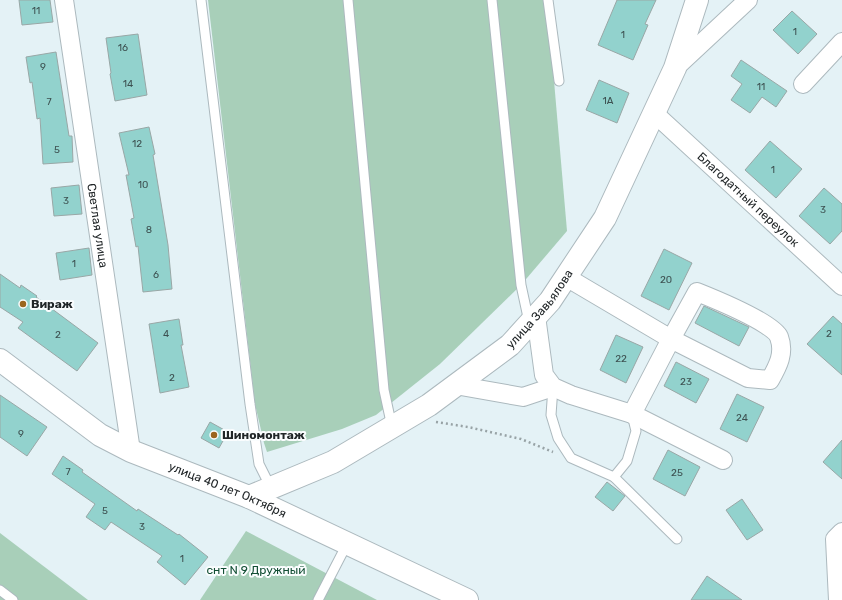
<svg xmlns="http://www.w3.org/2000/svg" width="842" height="600" font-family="Rubik,sans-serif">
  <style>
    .green { fill: #a8cfb9 }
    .building { fill: #92d2cd; stroke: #99a7a6 }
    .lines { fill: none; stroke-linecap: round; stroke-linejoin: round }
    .service-casing { stroke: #acb9be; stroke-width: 11 }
    .minor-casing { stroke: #acb9be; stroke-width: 20 }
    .tertiary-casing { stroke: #acb9be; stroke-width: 24 }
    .secondary-casing { stroke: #acb9be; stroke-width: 24 }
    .path { stroke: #98a3a6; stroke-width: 2.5; stroke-dasharray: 2 3; stroke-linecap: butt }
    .service { stroke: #fff; stroke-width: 9 }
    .minor { stroke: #fff; stroke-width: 18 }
    .tertiary { stroke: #fff; stroke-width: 22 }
    .secondary { stroke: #fff; stroke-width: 22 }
    .poi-dot { fill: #9b651e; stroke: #fafdfe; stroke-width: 1.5 }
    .labels { text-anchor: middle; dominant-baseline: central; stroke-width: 4; stroke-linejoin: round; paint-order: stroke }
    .number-label { font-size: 10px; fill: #3d5151 }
    .street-label { font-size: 12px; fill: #212628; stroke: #fafdfe }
    .poi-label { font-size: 12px; font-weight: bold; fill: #212628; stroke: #fafdfe; text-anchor: start }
    .park-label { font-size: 12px; fill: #114d33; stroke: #fafdfe }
  </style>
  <rect width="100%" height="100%" fill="#e4f2f6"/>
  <g class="green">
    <polygon points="208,0 547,0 567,231 521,285 440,364 376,415 342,429 267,452 264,443 255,404"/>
    <polygon points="246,531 377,600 200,600"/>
    <polygon points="0,533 88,600 0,600"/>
  </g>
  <g class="building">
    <polygon points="19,0 50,0 53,22 22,25"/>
    <polygon points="617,0 656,0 645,24 648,25 633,60 598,45"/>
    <polygon points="792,11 817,34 798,54 773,30"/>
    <polygon points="138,34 147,95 115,101 110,74 111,73 106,38"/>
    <polygon points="56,52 69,136 72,136 73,162 43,164 40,118 37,119 32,82 30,83 26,57"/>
    <polygon points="741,60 787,91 776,107 762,97 750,113 731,100 742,84 731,76"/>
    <polygon points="599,80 629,93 617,123 586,110"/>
    <polygon points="149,127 155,154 153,155 168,245 172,289 143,292 138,246 136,247 131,219 134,218 126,175 129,175 119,133"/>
    <polygon points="770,141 802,169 776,198 745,170"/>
    <polygon points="79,185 82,214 54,216 51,188"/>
    <polygon points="824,188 842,204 842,231 830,244 799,216"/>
    <polygon points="89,248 92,275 60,280 56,253"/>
    <polygon points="664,249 692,263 669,310 641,296"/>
    <polygon points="0,274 20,288 21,285 37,296 36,297 98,343 77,371 18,328 23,322 0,307"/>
    <polygon points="704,306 749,327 739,346 695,323"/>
    <polygon points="833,316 842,324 842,375 807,344"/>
    <polygon points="179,319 183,345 181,345 189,387 160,393 149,324"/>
    <polygon points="616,335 643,347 626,383 600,370"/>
    <polygon points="676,362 709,379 696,403 664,386"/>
    <polygon points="737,394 764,407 747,442 720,429"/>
    <polygon points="0,395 47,427 27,456 0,437"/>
    <polygon points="210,422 228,432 219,448 201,438"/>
    <polygon points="842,440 842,479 823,462"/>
    <polygon points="668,450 700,467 685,496 653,479"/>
    <polygon points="63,456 83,470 82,472 137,511 138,509 178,535 179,534 208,557 185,585 157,562 162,556 111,522 105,530 86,517 95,504 52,474"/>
    <polygon points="607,482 625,496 613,511 595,497"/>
    <polygon points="742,499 763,530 747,540 726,510"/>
    <polygon points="707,576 742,600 691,600"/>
  </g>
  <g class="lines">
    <defs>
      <g id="service">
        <polyline points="201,0 250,404 259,464 271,488"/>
        <polyline points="348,0 384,390 392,427"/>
        <polyline points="492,0 521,285 529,322"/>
        <polyline points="548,0 559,81"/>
        <polyline points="553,387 551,415 558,438 571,458 614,477 677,539"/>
        <polyline points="614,477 627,461 636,431 632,415"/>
        <polyline points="0,590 13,600"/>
        <polyline points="318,600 347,544"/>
      </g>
      <g id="minor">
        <path id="s1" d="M 64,0 L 131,451"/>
        <polyline points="675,68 748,0"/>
        <polyline points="803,84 842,42"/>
        <path id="s2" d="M 654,113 L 842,286"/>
        <path d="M 566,277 L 671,339 L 748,378 L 770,380 C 778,366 785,353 779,337 C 774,323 712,298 697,292 L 671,339 L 632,414"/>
        <polyline points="536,316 544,375 553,387 571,395 632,414 723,460"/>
        <polyline points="455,385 523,397 553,387"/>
        <polyline points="838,600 835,539 842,532"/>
      </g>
      <g id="tertiary">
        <path id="s3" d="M 249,497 L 333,462 L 429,405 L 510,345 L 550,301 L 605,218 L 675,68 L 697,0"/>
      </g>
      <g id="secondary">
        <path id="s4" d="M 0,360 L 100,435 L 131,451 L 249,497 L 467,600"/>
      </g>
    </defs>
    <use href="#service" class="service-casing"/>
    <use href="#minor" class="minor-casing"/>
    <use href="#tertiary" class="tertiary-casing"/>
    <use href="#secondary" class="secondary-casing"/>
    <polyline class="path" points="436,422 468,427 521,439 553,452"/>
    <use href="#service" class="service"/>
    <use href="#minor" class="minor"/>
    <use href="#tertiary" class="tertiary"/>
    <use href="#secondary" class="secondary"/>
  </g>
  <g class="poi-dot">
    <circle cx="23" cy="304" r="4"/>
    <circle cx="214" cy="435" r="4"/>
  </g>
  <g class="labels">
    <g class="number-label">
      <text x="36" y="11">11</text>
      <text x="795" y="32">1</text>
      <text x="623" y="35">1</text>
      <text x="123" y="48">16</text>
      <text x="43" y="67">9</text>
      <text x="128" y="84">14</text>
      <text x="761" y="87">11</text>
      <text x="608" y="101">1А</text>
      <text x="49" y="102">7</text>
      <text x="137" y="144">12</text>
      <text x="57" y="150">5</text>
      <text x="773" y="170">1</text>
      <text x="143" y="185">10</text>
      <text x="66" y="201">3</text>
      <text x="823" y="210">3</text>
      <text x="149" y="230">8</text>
      <text x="74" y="264">1</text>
      <text x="156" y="275">6</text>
      <text x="666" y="280">20</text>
      <text x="166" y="334">4</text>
      <text x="829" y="334">2</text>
      <text x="58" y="335">2</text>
      <text x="621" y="359">22</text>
      <text x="172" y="378">2</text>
      <text x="686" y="382">23</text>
      <text x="742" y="418">24</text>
      <text x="21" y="434">9</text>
      <text x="68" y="472">7</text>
      <text x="677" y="473">25</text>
      <text x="105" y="511">5</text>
      <text x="142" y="527">3</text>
      <text x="182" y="559">1</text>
    </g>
    <g class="street-label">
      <text stroke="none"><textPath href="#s2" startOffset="128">Благодатный переулок</textPath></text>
      <text stroke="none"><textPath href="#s1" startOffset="228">Светлая улица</textPath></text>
      <text stroke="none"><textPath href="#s3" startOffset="350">улица Завьялова</textPath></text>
      <text stroke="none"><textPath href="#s4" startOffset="264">улица 40 лет Октября</textPath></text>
    </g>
    <g class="poi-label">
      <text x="31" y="304">Вираж</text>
      <text x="222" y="435">Шиномонтаж</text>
    </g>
    <g class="park-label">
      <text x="256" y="570">снт N 9 Дружный</text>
    </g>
  </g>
</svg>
